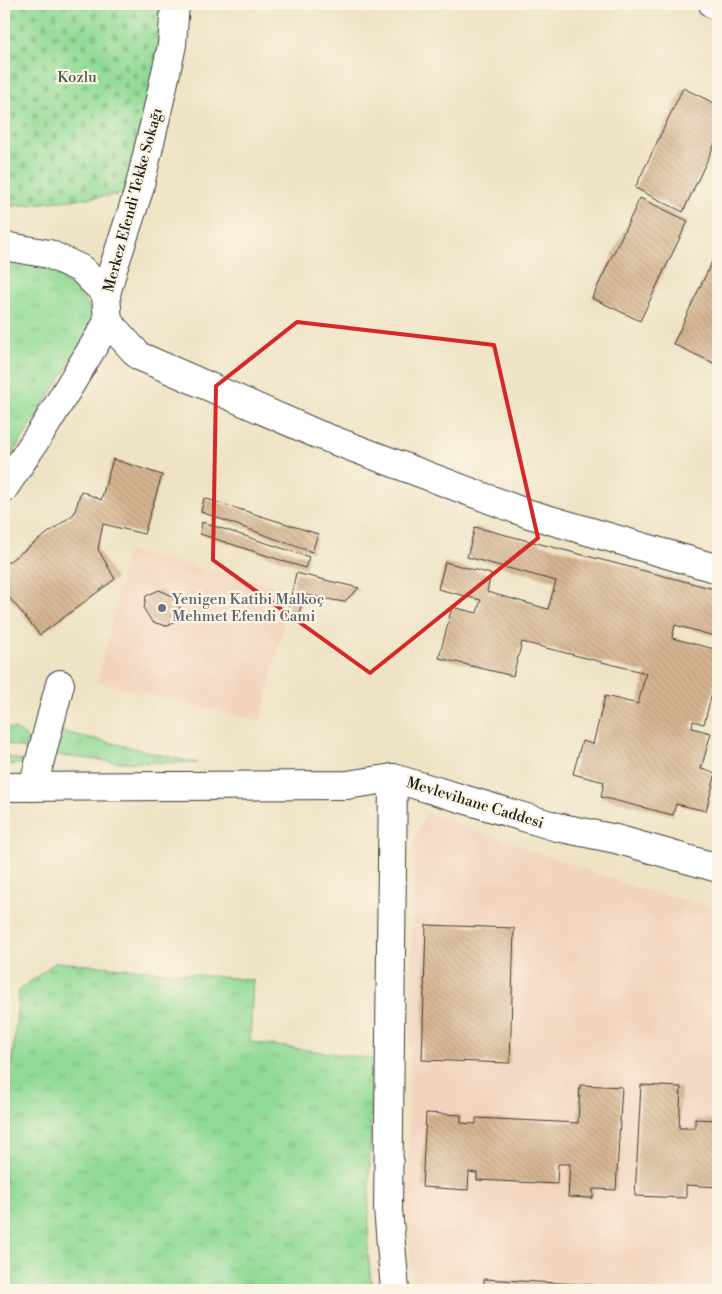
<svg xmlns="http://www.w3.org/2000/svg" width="722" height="1294" font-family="'Libre Bodoni',serif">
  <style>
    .built { fill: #f2d4be }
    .grass { fill: url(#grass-tufts); stroke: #567b59 }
    .cemetery { fill: url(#cemetery-stones); stroke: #567b59 }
    .building { fill: url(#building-back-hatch) }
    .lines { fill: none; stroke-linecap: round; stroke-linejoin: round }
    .minor-casing { stroke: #3c3a35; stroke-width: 30 }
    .minor { stroke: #fff; stroke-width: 28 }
    .marked { fill: none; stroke: #d62828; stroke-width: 4; stroke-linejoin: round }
    .worship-dot { fill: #6b7280; stroke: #fcf5e5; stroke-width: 2 }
    .labels { text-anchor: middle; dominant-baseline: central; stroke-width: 4.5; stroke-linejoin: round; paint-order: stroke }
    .park-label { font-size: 15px; fill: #455e47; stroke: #fcf5e5 }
    .street-label { font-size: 15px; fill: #1c1c1c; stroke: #fcf5e5 }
    .worship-label { font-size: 15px; fill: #5b616d; stroke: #fcf5e5; text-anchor: start }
  </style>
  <defs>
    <pattern id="grass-tufts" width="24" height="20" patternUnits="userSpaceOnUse" patternTransform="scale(1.25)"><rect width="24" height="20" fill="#91da96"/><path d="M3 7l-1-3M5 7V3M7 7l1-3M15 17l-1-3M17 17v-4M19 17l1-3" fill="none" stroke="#7cba81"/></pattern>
    <pattern id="cemetery-stones" width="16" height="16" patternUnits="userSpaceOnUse" patternTransform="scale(1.25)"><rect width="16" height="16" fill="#91da96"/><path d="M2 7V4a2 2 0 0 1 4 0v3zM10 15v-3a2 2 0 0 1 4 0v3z" fill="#7cba81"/></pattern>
    <pattern id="building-back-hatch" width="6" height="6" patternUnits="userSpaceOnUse" patternTransform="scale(1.25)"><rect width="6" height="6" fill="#d5b490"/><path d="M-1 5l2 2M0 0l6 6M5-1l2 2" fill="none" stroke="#b69a7c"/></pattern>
  </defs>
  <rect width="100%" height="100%" fill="#fcf5e5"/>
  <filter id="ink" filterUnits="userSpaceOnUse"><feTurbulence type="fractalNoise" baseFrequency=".02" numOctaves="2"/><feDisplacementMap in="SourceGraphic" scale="10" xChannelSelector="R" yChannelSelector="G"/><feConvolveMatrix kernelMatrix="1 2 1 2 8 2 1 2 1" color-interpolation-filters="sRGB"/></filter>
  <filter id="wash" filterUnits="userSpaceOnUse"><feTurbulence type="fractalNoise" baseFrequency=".0096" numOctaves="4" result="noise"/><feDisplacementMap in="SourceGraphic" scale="20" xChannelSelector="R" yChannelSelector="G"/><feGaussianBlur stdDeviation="1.12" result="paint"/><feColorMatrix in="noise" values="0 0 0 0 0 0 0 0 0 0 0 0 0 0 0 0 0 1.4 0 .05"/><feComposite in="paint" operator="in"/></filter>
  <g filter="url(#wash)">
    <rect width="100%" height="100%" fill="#efe3c5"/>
    <g class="built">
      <polygon points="128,551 292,590 261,721 97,682"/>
      <polygon points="426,813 638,888 718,908 718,1290 412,1290 407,1202 414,842"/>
    </g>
    <g class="grass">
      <path d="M 4,260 C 51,267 68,272 93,314 L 87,337 L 4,467 Z"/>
      <path d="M 4,726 C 22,732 26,731 31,751 L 4,742 Z"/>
      <polygon points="60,731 197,763 114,762 55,755"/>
      <polygon points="4,755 29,763 4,765"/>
      <polygon points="56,962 253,980 250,1042 372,1059 368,1254 372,1290 4,1290 4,1128 6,1128 19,990"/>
    </g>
    <polygon class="cemetery" points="4,4 165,4 161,37 127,194 4,207"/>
    <g id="blocks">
      <g class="building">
        <polygon points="683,88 718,105 718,137 683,212 635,188"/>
        <polygon points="640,198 688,221 640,321 592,298"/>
        <polygon points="718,249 718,365 673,344"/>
        <polygon points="113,459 162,475 144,534 103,524 98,549 115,579 40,635 4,591 4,565 74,514 81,491 101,500"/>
        <polygon points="204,498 318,534 312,552 201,512"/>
        <polygon points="202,522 309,557 305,568 200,534"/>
        <polygon points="475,527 718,590 718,637 675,625 672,638 718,650 718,671 704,724 693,721 692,728 711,733 701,769 716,773 706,811 676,804 673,815 601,797 604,782 573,774 582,741 593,744 605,696 638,704 646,673 522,642 513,676 439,658 452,607 477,613 481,600 438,589 445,562 491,574 487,592 548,609 556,581 467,557"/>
        <polygon points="296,573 359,588 344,602 305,595 296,621 286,619"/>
        <polygon points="159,590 173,596 180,608 178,619 167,626 152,622 144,609 146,596"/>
        <polygon points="426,925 514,928 510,1063 422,1060"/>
        <polygon points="580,1085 622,1087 616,1190 593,1189 593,1198 568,1197 570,1164 558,1164 557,1184 477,1180 477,1173 469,1172 468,1190 422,1187 426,1113 461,1115 461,1123 476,1124 476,1118 578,1123"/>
        <polygon points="641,1085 681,1087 679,1128 695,1128 695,1119 718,1120 718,1187 686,1185 686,1198 635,1196"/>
        <polygon points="484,1279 593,1285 593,1290 484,1290"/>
      </g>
    </g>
  </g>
  <g filter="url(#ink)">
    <use href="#blocks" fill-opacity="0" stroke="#3c3a35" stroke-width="1"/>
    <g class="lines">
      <defs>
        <g id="minor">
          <polyline points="713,4 718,6"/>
          <polyline points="4,246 49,254 81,269 106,294"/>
          <polyline points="108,322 139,356 317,434 526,513 718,569"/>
          <polyline points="4,488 47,423 108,322 106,294 113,269 138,193 156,117 172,45 175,4"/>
          <polyline points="393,778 388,1209 395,1290"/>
          <polyline points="4,787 347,785 393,778 557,827 616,839 718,868"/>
          <polyline points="33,787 60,684"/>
        </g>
      </defs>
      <use href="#minor" class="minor-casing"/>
      <use href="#minor" class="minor"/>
    </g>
  </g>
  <path class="marked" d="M 297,322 L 494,345 L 538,538 L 370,673 L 213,560 L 216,386 Z"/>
  <circle class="worship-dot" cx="162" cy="608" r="5"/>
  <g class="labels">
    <g class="park-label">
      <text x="77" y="77">Kozlu</text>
    </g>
    <g class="street-label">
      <text transform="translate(133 200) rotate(-75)">Merkez Efendi Tekke Sokağı</text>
      <text transform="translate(475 803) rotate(17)">Mevlevihane Caddesi</text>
    </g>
    <g class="worship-label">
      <text x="172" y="599">Yenigen Katibi Malkoç<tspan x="172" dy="17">Mehmet Efendi Cami</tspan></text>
    </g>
  </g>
  <rect width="722" height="1294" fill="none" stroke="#fcf5e5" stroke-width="20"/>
</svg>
